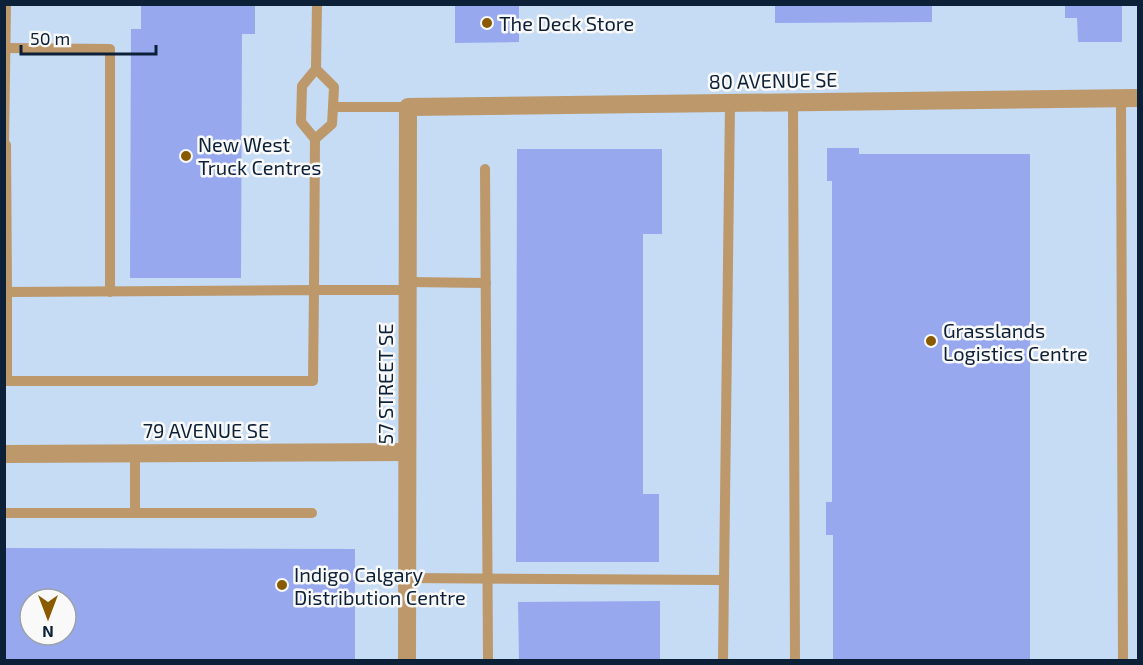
<svg xmlns="http://www.w3.org/2000/svg" width="1143" height="665" font-family="'Exo 2',sans-serif">
  <style>
    .building { fill: #97a8ef; fill-rule: evenodd }
    .lines { fill: none; stroke-linecap: round; stroke-linejoin: round }
    .service { stroke: #bc986a; stroke-width: 10 }
    .minor { stroke: #bc986a; stroke-width: 18 }
    .poi-dot { fill: #8a5a01; stroke: #f9f9f9; stroke-width: 2 }
    .labels { text-anchor: middle; dominant-baseline: central; stroke-width: 5; stroke-linejoin: round; paint-order: stroke }
    .poi-label { font-size: 20px; fill: #0c2038; stroke: #f9f9f9; text-anchor: start }
    .street-label { font-size: 20px; fill: #0c2038; stroke: #f9f9f9 }
  </style>
  <rect width="100%" height="100%" fill="#c6dbf4"/>
  <g class="building">
    <polygon points="141,4 255,4 255,34 242,34 241,278 130,278 131,29 141,29"/>
    <polygon points="455,4 519,4 519,42 455,43"/>
    <polygon points="775,4 932,4 932,22 775,23"/>
    <polygon points="1065,4 1122,4 1122,42 1078,42 1077,18 1065,18"/>
    <polygon points="827,148 859,148 859,154 1030,154 1030,660 833,660 833,535 826,535 826,502 832,502 832,181 827,181"/>
    <polygon points="517,149 662,149 662,234 643,234 643,494 659,494 659,562 516,562"/>
    <path d="M 4,548 L 355,549 L 355,660 L 4,660 ZM 30,599 L 66,599 L 66,635 L 30,635 Z"/>
    <polygon points="660,601 660,660 519,660 518,602"/>
  </g>
  <g class="lines">
    <g class="service">
      <polyline points="6,48 110,49 110,292"/>
      <polyline points="316,69 317,4"/>
      <polyline points="1121,99 1123,660"/>
      <polyline points="793,102 795,660"/>
      <polyline points="333,107 334,87 316,69 302,86 301,122 315,139 332,124 333,107 408,107"/>
      <polyline points="315,139 314,290 408,290"/>
      <polyline points="4,145 6,4"/>
      <polyline points="6,145 7,292"/>
      <polyline points="485,169 488,660"/>
      <polyline points="408,282 486,283"/>
      <polygon points="314,290 313,381 7,381 7,292"/>
      <polyline points="135,453 135,513"/>
      <polyline points="4,513 312,513"/>
      <polyline points="407,578 723,580"/>
      <polyline points="723,660 730,104"/>
    </g>
    <g class="minor">
      <polyline points="4,454 407,452"/>
      <polyline points="407,660 408,107 1138,98"/>
    </g>
  </g>
  <g class="poi-dot">
    <circle cx="487" cy="23" r="6"/>
    <circle cx="186" cy="156" r="6"/>
    <circle cx="931" cy="341" r="6"/>
    <circle cx="282" cy="585" r="6"/>
  </g>
  <g class="labels">
    <g class="poi-label">
      <text x="499" y="23">The Deck Store</text>
      <text x="198" y="144">New West<tspan x="198" dy="23">Truck Centres</tspan></text>
      <text x="943" y="330">Grasslands<tspan x="943" dy="23">Logistics Centre</tspan></text>
      <text x="294" y="574">Indigo Calgary<tspan x="294" dy="23">Distribution Centre</tspan></text>
    </g>
    <g class="street-label">
      <text transform="translate(773 80) rotate(-1)">80 AVENUE SE</text>
      <text transform="translate(385 384) rotate(-90)">57 STREET SE</text>
      <text x="206" y="430">79 AVENUE SE</text>
    </g>
  </g>
  <rect width="1143" height="665" fill="none" stroke="#0c2038" stroke-width="12"/>
  <g transform="translate(48 617) rotate(180)"><circle r="28" fill="#f9f9f9" stroke="#9aa2ac" stroke-width="1.5"/>
  <path d="M0-4.5L10 22L0 15L-10 22Z" fill="#8a5a01"/>
  <text y="-9" font-size="16" font-weight="bold" text-anchor="middle" fill="#0c2038">N</text>
  </g>
  <path d="M21 45v9h135v-9" fill="none" stroke="#0c2038" stroke-width="3"/>
  <text x="30" y="45" font-size="18" fill="#0c2038" stroke="#f9f9f9" stroke-width="4.5" paint-order="stroke">50 m</text>
</svg>
